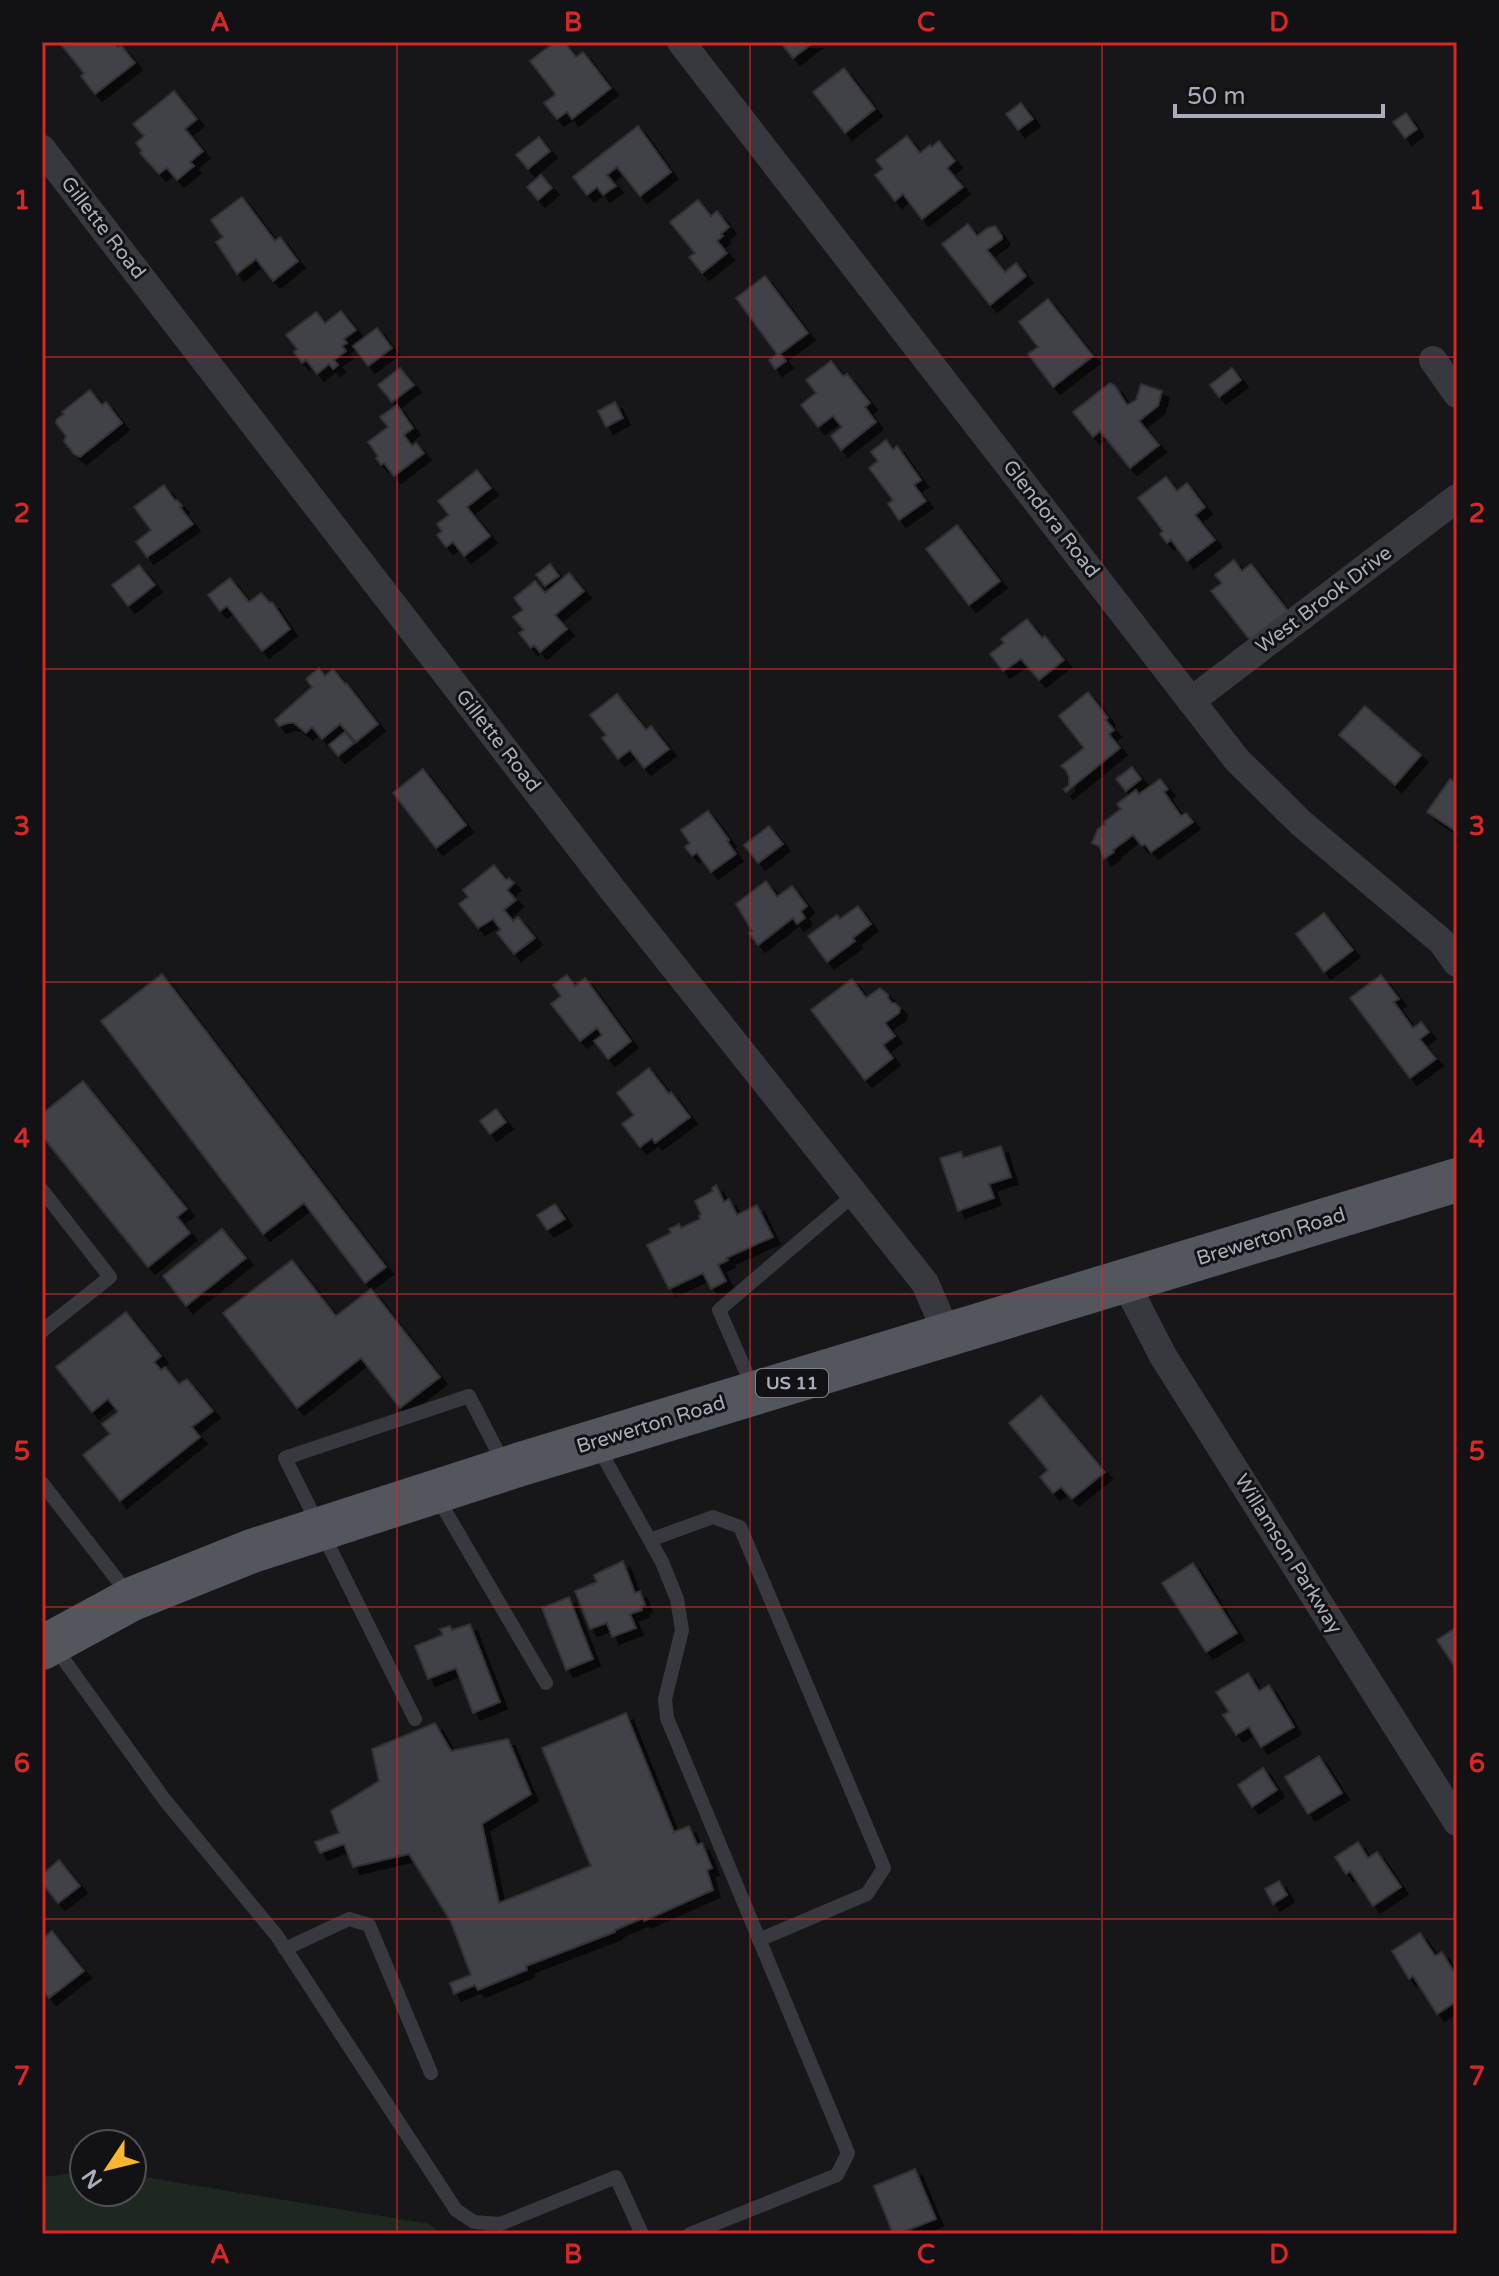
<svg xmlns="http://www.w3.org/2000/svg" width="1499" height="2276" font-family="'Varela Round',sans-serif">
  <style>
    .green { fill: #1f2820 }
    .building { fill: #414246; stroke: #313135; stroke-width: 2; filter: url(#shadow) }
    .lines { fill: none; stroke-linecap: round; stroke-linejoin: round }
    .service { stroke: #38393f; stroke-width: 14 }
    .minor { stroke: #38393f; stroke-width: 28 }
    .primary { stroke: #54565e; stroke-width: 44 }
    .grid { fill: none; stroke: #d62828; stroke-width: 2; stroke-opacity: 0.55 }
    .labels { text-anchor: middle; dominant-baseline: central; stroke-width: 6; stroke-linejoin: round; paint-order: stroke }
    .shield { fill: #121214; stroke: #7c7f88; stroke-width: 2 }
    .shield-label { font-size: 18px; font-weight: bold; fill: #a9aeba }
    .street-label { font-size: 20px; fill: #a9aeba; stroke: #121214 }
    .neatline { fill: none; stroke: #d62828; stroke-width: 3 }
    .grid-label { font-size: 26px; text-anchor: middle; font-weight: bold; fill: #d62828 }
  </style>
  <defs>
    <filter id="shadow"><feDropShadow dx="7" dy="7" stdDeviation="0" flood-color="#0009"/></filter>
  </defs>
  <rect width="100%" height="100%" fill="#171719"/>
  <polygon class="green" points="84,2172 84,2192 132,2192 132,2175 430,2224 441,2234 42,2234 42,2177"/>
  <g class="building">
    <polygon points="59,42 114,42 118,47 121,45 135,63 95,94 81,76 84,73"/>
    <polygon points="555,42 564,42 576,57 583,52 611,88 572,119 567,112 557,119 544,103 555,95 554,92 530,61"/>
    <polygon points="780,42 814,42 793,58"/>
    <polygon points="844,68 875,109 845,133 813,92"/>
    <polygon points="174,91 197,119 185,129 203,151 190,162 194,166 177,180 167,168 159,174 140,153 142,151 136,143 144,136 133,124"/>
    <polygon points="1021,103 1033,119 1018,130 1006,114"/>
    <polygon points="1406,113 1417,129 1405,138 1393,122"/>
    <polygon points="638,126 671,172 640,196 617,167 607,175 616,186 603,195 597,187 587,195 573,177"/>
    <polygon points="907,136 920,153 930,145 932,147 939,141 955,161 947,168 963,187 922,219 903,194 895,201 875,175 883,169 876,160"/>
    <polygon points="539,137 550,151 528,169 516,155"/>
    <polygon points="541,175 552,188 538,200 527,187"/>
    <polygon points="242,197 275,241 280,237 298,261 273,281 256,259 237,274 216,242 223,237 211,220"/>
    <polygon points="698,200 711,216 717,211 729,227 721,234 723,236 717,241 727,253 702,273 689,257 695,253 670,222"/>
    <polygon points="968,224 977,236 988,228 995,226 1002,236 1002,239 987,250 1005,272 1016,263 1026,276 990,305 942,244"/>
    <polygon points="765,276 808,333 780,354 786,361 775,369 769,360 777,354 736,298"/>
    <polygon points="1048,299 1093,356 1053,387 1028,354 1038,347 1019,322"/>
    <polygon points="341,311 356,330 344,339 347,343 342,346 346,351 334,360 338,365 333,369 329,364 317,374 306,360 302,363 294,352 297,349 286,335 316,312 325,323"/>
    <polygon points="377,328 392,348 368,366 353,346"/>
    <polygon points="831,361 843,376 847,374 870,403 865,407 876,422 841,450 831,436 842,427 833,416 818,427 801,405 816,393 806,380"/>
    <polygon points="400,368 414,385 392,402 378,385"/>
    <polygon points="1232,368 1241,380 1219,397 1210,385"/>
    <polygon points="1110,383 1115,386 1127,405 1136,400 1141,384 1162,391 1158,406 1139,421 1159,445 1130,468 1100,431 1093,437 1073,412"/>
    <polygon points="90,390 102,405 106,402 122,423 80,457 74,454 64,441 66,436 56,423 57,419 64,414 62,412"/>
    <polygon points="615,402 623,418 606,427 598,411"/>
    <polygon points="397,405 413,428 404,435 412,446 416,443 424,453 394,476 384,463 381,465 376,458 378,456 368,442 388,427 380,417"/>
    <polygon points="886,440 893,450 897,446 921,480 914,485 926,501 899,520 888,504 893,500 869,468 878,461 871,452"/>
    <polygon points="477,470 491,488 467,507 490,536 464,556 453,542 446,547 437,535 442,531 437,524 449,515 438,501"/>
    <polygon points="1166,477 1177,491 1187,483 1205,507 1195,515 1215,540 1187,561 1171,540 1167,543 1160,534 1163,531 1138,498"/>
    <polygon points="164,485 175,501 177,500 182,506 180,507 193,524 147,557 136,542 151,530 134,507"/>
    <polygon points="957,525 1000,581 969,605 926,549"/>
    <polygon points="1234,560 1242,571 1251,564 1296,621 1258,650 1211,591 1222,583 1215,575"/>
    <polygon points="550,564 559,576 545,586 536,575"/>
    <polygon points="139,565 155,585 128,606 112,585"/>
    <polygon points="569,573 584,591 555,615 567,629 540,652 534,645 531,648 519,633 524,630 513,617 523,610 514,598 535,581 545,593"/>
    <polygon points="230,578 249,602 261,593 270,603 272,602 290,629 262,651 227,606 220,611 208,595"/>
    <polygon points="1027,619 1042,638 1045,636 1064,660 1039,680 1021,659 1003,671 990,654 1004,643 1001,639"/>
    <polygon points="319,668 325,676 333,669 345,684 346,683 378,724 356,742 340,724 322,739 312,727 306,733 294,723 288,723 279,726 275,720 312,687 306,679"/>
    <polygon points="1088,692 1108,718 1106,720 1114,730 1109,734 1120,748 1066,792 1064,789 1069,785 1069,777 1066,770 1061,766 1084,748 1059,716"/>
    <polygon points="617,694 646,730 651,726 669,749 644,768 630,750 618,759 602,738 606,735 590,715"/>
    <polygon points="1365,706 1421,755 1395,785 1339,735"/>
    <polygon points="345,732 354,743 338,756 329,745"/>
    <polygon points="1132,767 1141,779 1126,791 1116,779"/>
    <polygon points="423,769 466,825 436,848 393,793"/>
    <polygon points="1160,779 1168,789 1164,792 1181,816 1186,813 1193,822 1151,852 1145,844 1142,846 1133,835 1113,850 1114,852 1104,859 1099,846 1092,843 1098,829 1105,824 1104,822 1121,809 1117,804 1136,790 1139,794"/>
    <polygon points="1450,779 1457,783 1457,832 1427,812"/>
    <polygon points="708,811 729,840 727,841 736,854 711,872 697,853 692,856 685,847 690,843 681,830"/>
    <polygon points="769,826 783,844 758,863 744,845"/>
    <polygon points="494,865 506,880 509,878 514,883 507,890 516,900 504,910 513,921 518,917 535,938 514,954 497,933 501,930 493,919 478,928 459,904 468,897 463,890"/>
    <polygon points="766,881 777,897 792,886 807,906 801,911 805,918 797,924 793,918 758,945 749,933 752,931 736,904"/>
    <polygon points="858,906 871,924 853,938 855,941 827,962 808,936 837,915 840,919"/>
    <polygon points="1324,913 1353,950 1324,972 1296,934"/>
    <polygon points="162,974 386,1267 365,1283 304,1203 263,1234 101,1021"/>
    <polygon points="567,975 575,986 585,978 631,1041 608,1059 594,1041 602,1035 597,1028 580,1041 551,1004 561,996 553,985"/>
    <polygon points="1381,975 1399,999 1394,1002 1413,1028 1421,1022 1429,1032 1420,1039 1436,1059 1410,1078 1350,998"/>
    <polygon points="852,979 866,998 880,988 888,995 888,998 892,1003 895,1003 900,1008 899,1013 885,1023 895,1036 883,1045 893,1058 865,1080 811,1010"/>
    <polygon points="649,1068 669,1094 671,1092 690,1117 655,1143 652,1138 640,1147 622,1124 634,1115 617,1093"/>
    <polygon points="83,1081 187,1209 177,1217 190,1233 148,1267 42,1136 42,1114"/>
    <polygon points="496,1109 506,1122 490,1134 480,1121"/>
    <polygon points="1001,1146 1011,1177 989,1184 994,1198 958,1211 940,1158 961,1152 963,1158"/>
    <polygon points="716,1185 724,1202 729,1199 737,1215 757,1205 773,1237 726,1258 728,1260 718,1265 726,1281 711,1289 703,1273 669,1289 647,1245 671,1233 669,1229 679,1224 681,1228 700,1219 699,1216 701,1214 695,1201 713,1191 712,1188"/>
    <polygon points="555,1204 565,1219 547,1230 537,1215"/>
    <polygon points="222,1229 246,1258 186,1306 163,1276"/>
    <polygon points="292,1260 336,1316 371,1289 440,1377 400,1408 361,1358 297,1408 223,1313"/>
    <polygon points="126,1312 161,1356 154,1362 161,1370 165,1367 179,1384 187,1379 213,1411 192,1427 200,1437 120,1501 83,1455 110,1434 102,1424 118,1412 108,1399 92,1412 56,1367"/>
    <polygon points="1041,1396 1105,1472 1072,1499 1061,1487 1053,1493 1040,1477 1048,1470 1009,1423"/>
    <polygon points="623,1561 635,1593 640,1591 645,1605 641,1606 642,1610 630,1614 636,1628 612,1637 607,1623 590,1629 575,1591 597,1582 594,1575"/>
    <polygon points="1193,1563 1237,1633 1206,1652 1162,1583"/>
    <polygon points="569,1597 593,1659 566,1670 542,1608"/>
    <polygon points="470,1624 500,1702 473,1713 456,1668 428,1679 415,1646 443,1635 440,1629 450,1626 452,1630"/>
    <polygon points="1457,1627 1457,1670 1437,1640"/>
    <polygon points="1248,1673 1259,1691 1269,1685 1294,1727 1261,1747 1249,1727 1236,1735 1223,1715 1229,1712 1216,1692"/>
    <polygon points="626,1713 674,1832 689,1826 697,1845 702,1843 712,1868 707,1870 713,1890 644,1921 643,1918 615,1930 615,1932 526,1966 527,1970 478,1990 475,1985 454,1994 450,1983 471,1975 451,1922 409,1854 353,1867 344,1844 320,1853 315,1842 339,1833 331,1811 379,1781 372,1749 435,1723 451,1751 508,1739 531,1794 482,1824 499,1903 591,1866 542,1748"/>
    <polygon points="1319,1756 1342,1793 1308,1814 1285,1777"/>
    <polygon points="1263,1768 1277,1790 1252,1807 1238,1785"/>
    <polygon points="1358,1842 1368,1858 1377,1852 1401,1887 1373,1906 1350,1871 1346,1874 1335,1857"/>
    <polygon points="59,1860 80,1886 58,1903 42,1883 42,1875"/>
    <polygon points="1279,1881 1287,1895 1273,1904 1265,1889"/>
    <polygon points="52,1931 84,1971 49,1998 42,1989 42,1939"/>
    <polygon points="1420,1933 1435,1956 1442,1952 1457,1977 1457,2001 1437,2014 1413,1976 1409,1979 1392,1951"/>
    <polygon points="915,2169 936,2219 898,2234 893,2234 874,2186"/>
  </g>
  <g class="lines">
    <g class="service">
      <polyline points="42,1190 110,1277 42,1331"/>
      <polyline points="754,1390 719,1310 855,1194"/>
      <polyline points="598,1447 662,1562 677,1599 682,1630 665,1699 667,1718 848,2153 837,2175 690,2234"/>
      <polyline points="42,1483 129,1595"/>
      <polyline points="437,1497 546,1683"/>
      <polyline points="650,1540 713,1517 740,1527 884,1868 867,1894 759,1940"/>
      <polyline points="54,1646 164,1799 277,1936 456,2210 474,2222 500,2224 616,2177 642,2234"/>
      <polyline points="415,1719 285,1458 469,1396 505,1466"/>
      <polyline points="285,1949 349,1919 369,1925 431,2073"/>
    </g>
    <g class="minor">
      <polyline points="681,42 1237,760 1302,824 1442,942 1457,963"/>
      <polyline points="42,149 612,889 925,1283 948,1336"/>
      <polyline points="1433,360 1457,394"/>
      <polyline points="1191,701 1457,498"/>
      <polyline points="1125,1282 1163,1356 1457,1822"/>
    </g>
    <polyline class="primary" points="42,1648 132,1599 252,1551 521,1464 1457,1180"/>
  </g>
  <path class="grid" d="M 397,42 L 397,2234M 750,42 L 750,2234M 1102,42 L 1102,2234M 42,357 L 1457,357M 42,669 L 1457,669M 42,982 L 1457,982M 42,1294 L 1457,1294M 42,1607 L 1457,1607M 42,1919 L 1457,1919"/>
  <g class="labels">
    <rect class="shield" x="756" y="1369" width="72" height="28" rx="6"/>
    <g class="shield-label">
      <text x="792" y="1383">US 11</text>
    </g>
    <g class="street-label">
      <text transform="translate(103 228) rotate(52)">Gillette Road</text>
      <text transform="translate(1051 519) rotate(52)">Glendora Road</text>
      <text transform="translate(1324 600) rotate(-37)">West Brook Drive</text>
      <text transform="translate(498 741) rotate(52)">Gillette Road</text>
      <text transform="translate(1271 1237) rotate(-17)">Brewerton Road</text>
      <text transform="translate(651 1425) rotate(-17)">Brewerton Road</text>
      <text transform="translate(1288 1554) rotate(58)">Willamson Parkway</text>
    </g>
  </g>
  <rect width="1499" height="2276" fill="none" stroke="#121214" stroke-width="88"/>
  <g transform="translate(108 2168) rotate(235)"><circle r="38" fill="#121214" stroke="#4e5056" stroke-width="2"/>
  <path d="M0-6L14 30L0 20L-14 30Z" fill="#f9b630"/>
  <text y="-12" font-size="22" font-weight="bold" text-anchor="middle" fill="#a9aeba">N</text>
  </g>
  <path d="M1175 104v12h208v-12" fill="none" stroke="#a9aeba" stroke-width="4"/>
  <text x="1187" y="104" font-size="24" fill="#a9aeba" stroke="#121214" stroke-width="6" paint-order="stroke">50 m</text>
  <rect x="44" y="44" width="1411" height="2188" class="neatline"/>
  <g class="grid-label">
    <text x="220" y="31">A</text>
    <text x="573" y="31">B</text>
    <text x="926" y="31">C</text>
    <text x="1279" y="31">D</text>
    <text x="22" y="209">1</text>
    <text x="1477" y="209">1</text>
    <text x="22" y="522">2</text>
    <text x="1477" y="522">2</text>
    <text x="22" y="835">3</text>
    <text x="1477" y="835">3</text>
    <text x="22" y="1147">4</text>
    <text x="1477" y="1147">4</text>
    <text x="22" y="1460">5</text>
    <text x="1477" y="1460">5</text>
    <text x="22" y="1772">6</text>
    <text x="1477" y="1772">6</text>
    <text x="22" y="2085">7</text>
    <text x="1477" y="2085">7</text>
    <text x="220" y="2263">A</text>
    <text x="573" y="2263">B</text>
    <text x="926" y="2263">C</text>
    <text x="1279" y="2263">D</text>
  </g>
</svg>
